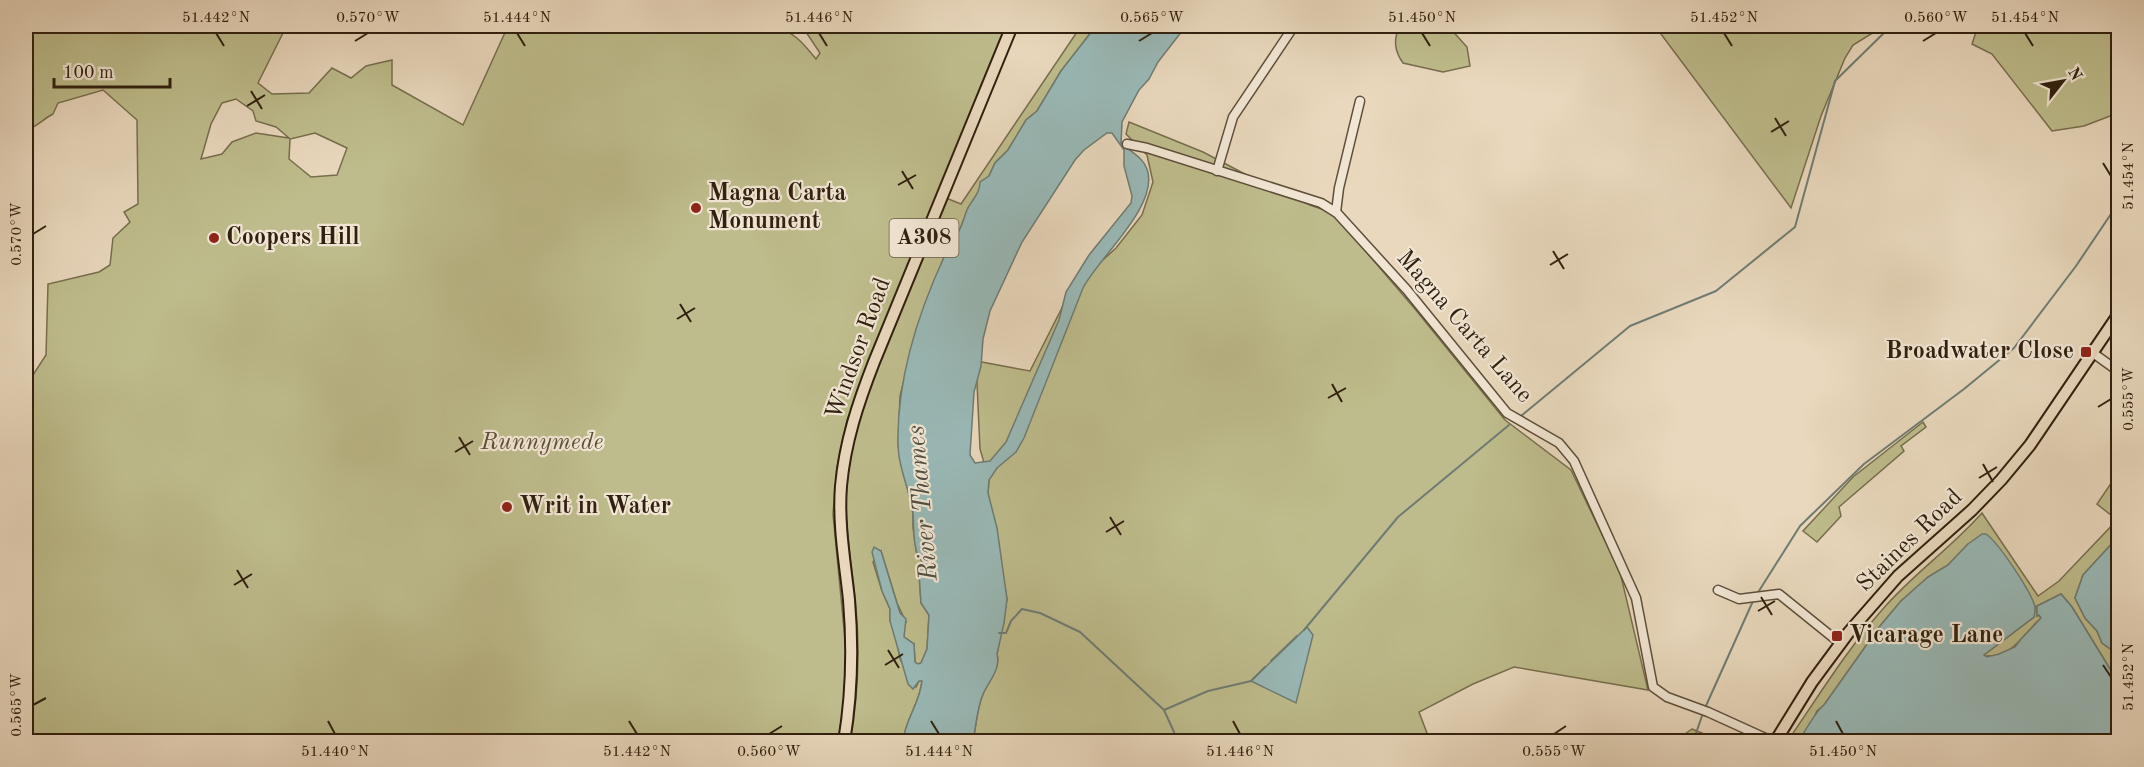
<svg xmlns="http://www.w3.org/2000/svg" width="2144" height="767" font-family="'Old Standard TT',serif">
  <style>
    .green { fill: #bebc8c; stroke: #776e4d; stroke-width: 1.5; fill-rule: evenodd }
    .water { fill: #99b9b7; stroke: #6f7c73; stroke-width: 1.5; fill-rule: evenodd }
    .lines { fill: none; stroke-linecap: round; stroke-linejoin: round }
    .stream { stroke: #6f7c73; stroke-width: 2 }
    .minor-casing { stroke: #5e4e3a; stroke-width: 11 }
    .major-casing { stroke: #30200e; stroke-width: 14 }
    .minor { stroke: #f1e6d4; stroke-width: 8 }
    .major { stroke: #e9d8bd; stroke-width: 10 }
    .ticks { fill: none; stroke: #30200e; stroke-width: 2 }
    .poi-dot { fill: #8f2418; stroke: #f1e6d4; stroke-width: 2 }
    .labels { text-anchor: middle; dominant-baseline: central; stroke-width: 4.5; stroke-linejoin: round; paint-order: stroke }
    .shield { fill: #f1e6d4; stroke: #6a5b49; stroke-width: 1.5 }
    .shield-label { font-size: 22px; font-weight: bold; fill: #30200e }
    .poi-label { font-size: 24px; font-weight: bold; fill: #30200e; stroke: #f1e6d4; text-anchor: start }
    .street-label { font-size: 24px; fill: #30200e; stroke: #f1e6d4 }
    .park-label { font-size: 24px; font-style: italic; fill: #5b4f34; stroke: #f1e6d4 }
    .water-label { font-size: 26px; font-style: italic; fill: #504e41; stroke: #f1e6d4 }
    .neatline { fill: none; stroke: #30200e; stroke-width: 2 }
    .ticks-label { font-size: 15px; text-anchor: middle; fill: #30200e }
  </style>
  <rect width="100%" height="100%" fill="#e9d8bd"/>
  <filter id="stains"><feTurbulence type="fractalNoise" baseFrequency=".00333" numOctaves="4"/><feColorMatrix values="0 0 0 0 .2 0 0 0 0 .09 0 0 0 0 .02 0 0 0 .5 -.17"/></filter>
  <radialGradient id="worn" r=".72"><stop offset=".6" stop-color="#630" stop-opacity="0"/><stop offset="1" stop-color="#630" stop-opacity=".3"/></radialGradient>
  <g class="green">
    <path d="M 26,26 L 278,26 L 284,31 L 258,83 L 272,94 L 309,93 L 332,68 L 351,78 L 366,66 L 392,60 L 392,85 L 463,125 L 508,26 L 775,26 C 795,33 803,43 816,59 L 820,53 L 802,26 L 1008,26 L 847,420 L 837,467 L 833,514 L 846,650 L 844,701 L 838,741 L 26,741 L 26,381 L 33,375 L 46,355 L 48,284 L 99,272 L 110,265 L 113,238 L 130,222 L 124,212 L 138,204 L 137,120 L 103,90 L 58,103 L 53,114 C 43,119 37,127 26,130 ZM 236,99 L 253,111 L 256,121 L 276,127 L 289,138 L 256,133 L 232,142 L 222,154 L 201,159 L 211,124 L 222,103 ZM 315,133 L 347,148 L 337,175 L 311,177 L 289,159 L 290,139 Z"/>
    <path d="M 1081,26 L 1096,26 L 1061,71 L 1037,111 L 1026,120 L 1008,150 L 995,163 L 989,176 L 968,208 L 960,229 L 944,257 L 917,327 L 900,396 L 898,445 L 913,514 L 913,528 L 917,556 L 922,561 L 919,573 L 921,603 L 929,615 L 927,649 L 921,663 L 918,664 L 915,662 L 914,644 L 904,637 L 904,627 L 906,622 L 897,603 L 881,551 L 873,562 L 882,591 L 890,609 L 890,621 L 895,631 L 900,659 L 916,687 L 919,681 L 922,681 C 920,703 905,720 903,741 L 850,742 C 858,698 860,652 856,608 C 853,573 846,538 846,502 C 847,465 855,429 866,394 L 946,198 L 961,204 Z"/>
    <path d="M 1401,26 L 1448,26 L 1467,47 L 1470,66 L 1443,72 L 1403,63 C 1395,52 1392,38 1401,26 Z"/>
    <polygon points="1655,26 1884,26 1853,45 1845,58 1821,116 1791,208"/>
    <polygon points="1978,26 2118,26 2118,113 2084,126 2052,131 1992,54 1972,44"/>
    <path d="M 1129,122 L 1203,152 L 1260,182 L 1310,205 L 1333,213 L 1415,309 L 1505,420 L 1571,470 L 1620,572 L 1648,690 L 1514,667 L 1473,684 L 1419,712 L 1430,741 L 973,742 C 976,726 977,708 983,694 C 988,681 1001,668 997,654 L 1007,599 L 988,493 L 989,480 L 980,449 L 976,361 L 1030,371 L 1072,288 L 1116,248 L 1142,215 L 1153,182 L 1147,155 L 1126,134 Z"/>
    <polygon points="1923,422 1926,427 1901,446 1904,451 1839,507 1841,516 1817,542 1803,531 1853,477"/>
    <path d="M 2118,473 L 2118,537 L 2083,575 L 2075,598 L 2085,618 L 2097,631 L 2102,643 L 2113,651 L 2118,660 L 2118,682 L 2072,607 L 2061,594 L 2037,606 L 2037,616 L 2039,615 L 2041,618 C 2023,634 2013,658 1985,656 L 1984,655 L 2034,617 L 2035,606 L 1968,544 L 1948,565 L 1928,577 L 1901,601 L 1880,626 L 1824,705 L 1817,711 L 1809,728 L 1799,741 L 1787,742 C 1818,697 1846,651 1882,610 C 1912,575 1951,548 1982,513 L 2038,596 L 2059,581 L 2117,520 L 2097,504 Z"/>
    <polygon points="1692,729 1709,736 1708,741 1675,741"/>
  </g>
  <g class="water">
    <path d="M 1096,26 L 1186,26 L 1158,62 L 1149,79 L 1139,90 L 1122,122 L 1121,143 C 1129,151 1143,157 1147,169 C 1160,205 1099,257 1083,288 L 1024,438 L 1016,452 L 997,468 L 989,480 L 988,493 L 997,528 L 1007,599 L 1004,623 L 997,654 C 1001,669 989,681 983,694 C 977,708 976,726 973,741 L 903,741 C 905,720 920,703 922,681 L 919,681 L 913,689 L 908,684 L 890,621 L 890,609 L 882,591 L 872,552 L 874,547 L 881,551 L 900,613 L 906,619 L 904,637 L 914,644 L 915,662 L 918,664 L 921,663 L 927,649 L 929,615 L 921,603 L 919,573 L 922,561 C 911,551 915,520 912,505 C 907,485 898,464 898,443 C 897,378 918,313 945,255 C 949,247 955,239 959,231 C 963,224 964,217 967,210 C 972,199 980,194 980,182 L 989,176 L 995,163 L 1008,150 L 1026,120 L 1037,111 L 1061,71 ZM 1107,133 L 1112,133 L 1124,150 L 1124,166 L 1132,196 L 1131,203 L 1089,255 L 1066,292 L 1059,320 L 1006,442 L 990,461 L 975,463 L 970,455 L 974,392 L 981,366 L 983,339 L 990,311 L 1022,242 L 1075,160 L 1084,150 Z"/>
    <path d="M 1982,534 L 1986,534 C 1999,543 2032,593 2035,607 C 2035,611 2035,614 2034,617 L 1984,655 L 1987,657 L 1999,654 L 2015,647 L 2021,639 L 2041,618 L 2039,615 L 2037,616 L 2037,606 L 2061,594 L 2072,607 L 2118,682 L 2118,741 L 1799,741 C 1805,731 1815,712 1824,705 L 1880,626 L 1901,601 L 1928,577 L 1948,565 L 1968,544 Z"/>
    <polygon points="2118,537 2118,660 2113,651 2102,643 2097,631 2085,618 2075,598 2083,575"/>
    <polygon points="1307,627 1313,635 1296,703 1251,681"/>
  </g>
  <g class="lines">
    <g class="stream">
      <polyline points="1521,416 1630,326 1716,291 1795,227 1835,81 1891,26"/>
      <polyline points="1757,594 1800,526 1864,464 1964,389 2014,348 2076,266 2113,211 2118,207"/>
      <polyline points="1304,630 1398,517 1509,425"/>
      <polyline points="999,633 1006,633 1011,621 1022,609 1040,613 1080,632 1164,710 1208,691 1251,681 1265,667"/>
      <polyline points="1271,661 1297,636"/>
      <polyline points="1705,708 1753,601"/>
      <polyline points="1164,710 1174,732 1175,742"/>
      <polyline points="1693,742 1703,713"/>
    </g>
    <defs>
      <g id="minor">
        <polyline points="1127,144 1147,148 1321,203 1337,213 1407,290 1507,413 1559,443 1574,461 1636,598 1653,687 1667,697 1708,712 1774,742"/>
        <polyline points="1217,171 1233,117 1294,26"/>
        <polyline points="1336,212 1339,188 1360,101"/>
        <polyline points="2093,353 2118,371"/>
        <polyline points="1718,590 1739,599 1779,594 1841,644"/>
      </g>
      <g id="major">
        <path d="M 844,742 C 852,694 853,648 849,600 C 845,562 838,524 841,486 C 845,442 858,403 874,362 L 1012,26"/>
        <polyline points="1775,742 1812,682 1849,632 1898,576 1972,510 2001,480 2030,445 2118,315"/>
      </g>
    </defs>
    <use href="#minor" class="minor-casing"/>
    <use href="#major" class="major-casing"/>
    <use href="#minor" class="minor"/>
    <use href="#major" class="major"/>
  </g>
  <path class="ticks" d="M 216,33 L 224,46M 517,33 L 525,46M 819,33 L 827,46M 1422,33 L 1430,46M 1724,33 L 1732,46M 2025,33 L 2033,46M 355,41 L 368,33M 1139,41 L 1152,33M 1923,41 L 1936,33M 251,91 L 262,109M 247,106 L 265,95M 1775,118 L 1786,136M 1771,132 L 1789,121M 2103,163 L 2111,176M 902,171 L 913,189M 898,185 L 916,175M 33,234 L 46,226M 1553,251 L 1564,269M 1550,265 L 1568,254M 680,304 L 691,322M 677,319 L 695,308M 1332,384 L 1342,402M 1328,398 L 1346,388M 2098,407 L 2111,399M 459,437 L 470,455M 455,452 L 473,441M 1983,464 L 1993,482M 1979,478 L 1997,467M 1110,517 L 1121,535M 1106,532 L 1124,521M 237,570 L 248,588M 234,585 L 252,574M 1761,597 L 1772,615M 1758,611 L 1775,601M 888,650 L 899,668M 885,665 L 903,654M 2103,665 L 2111,677M 33,705 L 46,698M 328,721 L 335,734M 629,721 L 637,734M 931,721 L 939,734M 1233,721 L 1240,734M 1836,721 L 1843,734M 769,734 L 782,726M 1554,734 L 1566,726"/>
  <g class="poi-dot">
    <circle cx="696" cy="208" r="6"/>
    <circle cx="214" cy="238" r="6"/>
    <rect x="2080" y="346" width="12" height="12" rx="3"/>
    <circle cx="507" cy="507" r="6"/>
    <rect x="1831" y="630" width="12" height="12" rx="3"/>
  </g>
  <g class="labels">
    <rect class="shield" x="889.5" y="219" width="69" height="38" rx="4.5"/>
    <g class="shield-label">
      <text x="924" y="238">A308</text>
    </g>
    <g class="poi-label">
      <text x="708" y="194">Magna Carta<tspan x="708" dy="28">Monument</tspan></text>
      <text x="226" y="238">Coopers Hill</text>
      <text x="2074" y="352" text-anchor="end">Broadwater Close</text>
      <text x="519" y="507">Writ in Water</text>
      <text x="1849" y="636">Vicarage Lane</text>
    </g>
    <g class="street-label">
      <text transform="translate(1464 327) rotate(49)">Magna Carta Lane</text>
      <text transform="translate(859 349) rotate(-70)">Windsor Road</text>
      <text transform="translate(1910 541) rotate(-44)">Staines Road</text>
    </g>
    <g class="park-label">
      <text x="542" y="443">Runnymede</text>
    </g>
    <g class="water-label">
      <text transform="translate(923 503) rotate(-95)">River Thames</text>
    </g>
  </g>
  <rect width="2144" height="767" fill="none" stroke="#e9d8bd" stroke-width="66"/>
  <g transform="translate(2063 81) rotate(59)" stroke="#f1e6d4" stroke-width="4.5" paint-order="stroke">
  <path d="M0-4.5L10 22L0 15L-10 22Z" fill="#30200e"/>
  <text y="-9" font-size="16" font-weight="bold" text-anchor="middle" fill="#30200e">N</text>
  </g>
  <path d="M54 78v9h116v-9" fill="none" stroke="#30200e" stroke-width="3"/>
  <text x="63" y="78" font-size="18" fill="#30200e" stroke="#f1e6d4" stroke-width="4.5" paint-order="stroke">100 m</text>
  <rect x="33" y="33" width="2078" height="701" class="neatline"/>
  <g class="ticks-label">
    <text x="216" y="22">51.442°N</text>
    <text x="368" y="22">0.570°W</text>
    <text x="517" y="22">51.444°N</text>
    <text x="819" y="22">51.446°N</text>
    <text x="1152" y="22">0.565°W</text>
    <text x="1422" y="22">51.450°N</text>
    <text x="1724" y="22">51.452°N</text>
    <text x="1936" y="22">0.560°W</text>
    <text x="2025" y="22">51.454°N</text>
    <text transform="translate(2128 176) rotate(-90)" y="5">51.454°N</text>
    <text transform="translate(16 234) rotate(-90)" y="5">0.570°W</text>
    <text transform="translate(2128 399) rotate(-90)" y="5">0.555°W</text>
    <text transform="translate(2128 677) rotate(-90)" y="5">51.452°N</text>
    <text transform="translate(16 705) rotate(-90)" y="5">0.565°W</text>
    <text x="335" y="756">51.440°N</text>
    <text x="637" y="756">51.442°N</text>
    <text x="769" y="756">0.560°W</text>
    <text x="939" y="756">51.444°N</text>
    <text x="1240" y="756">51.446°N</text>
    <text x="1554" y="756">0.555°W</text>
    <text x="1843" y="756">51.450°N</text>
  </g>
  <rect width="100%" height="100%" filter="url(#stains)"/>
  <rect width="100%" height="100%" fill="url(#worn)"/>
</svg>
